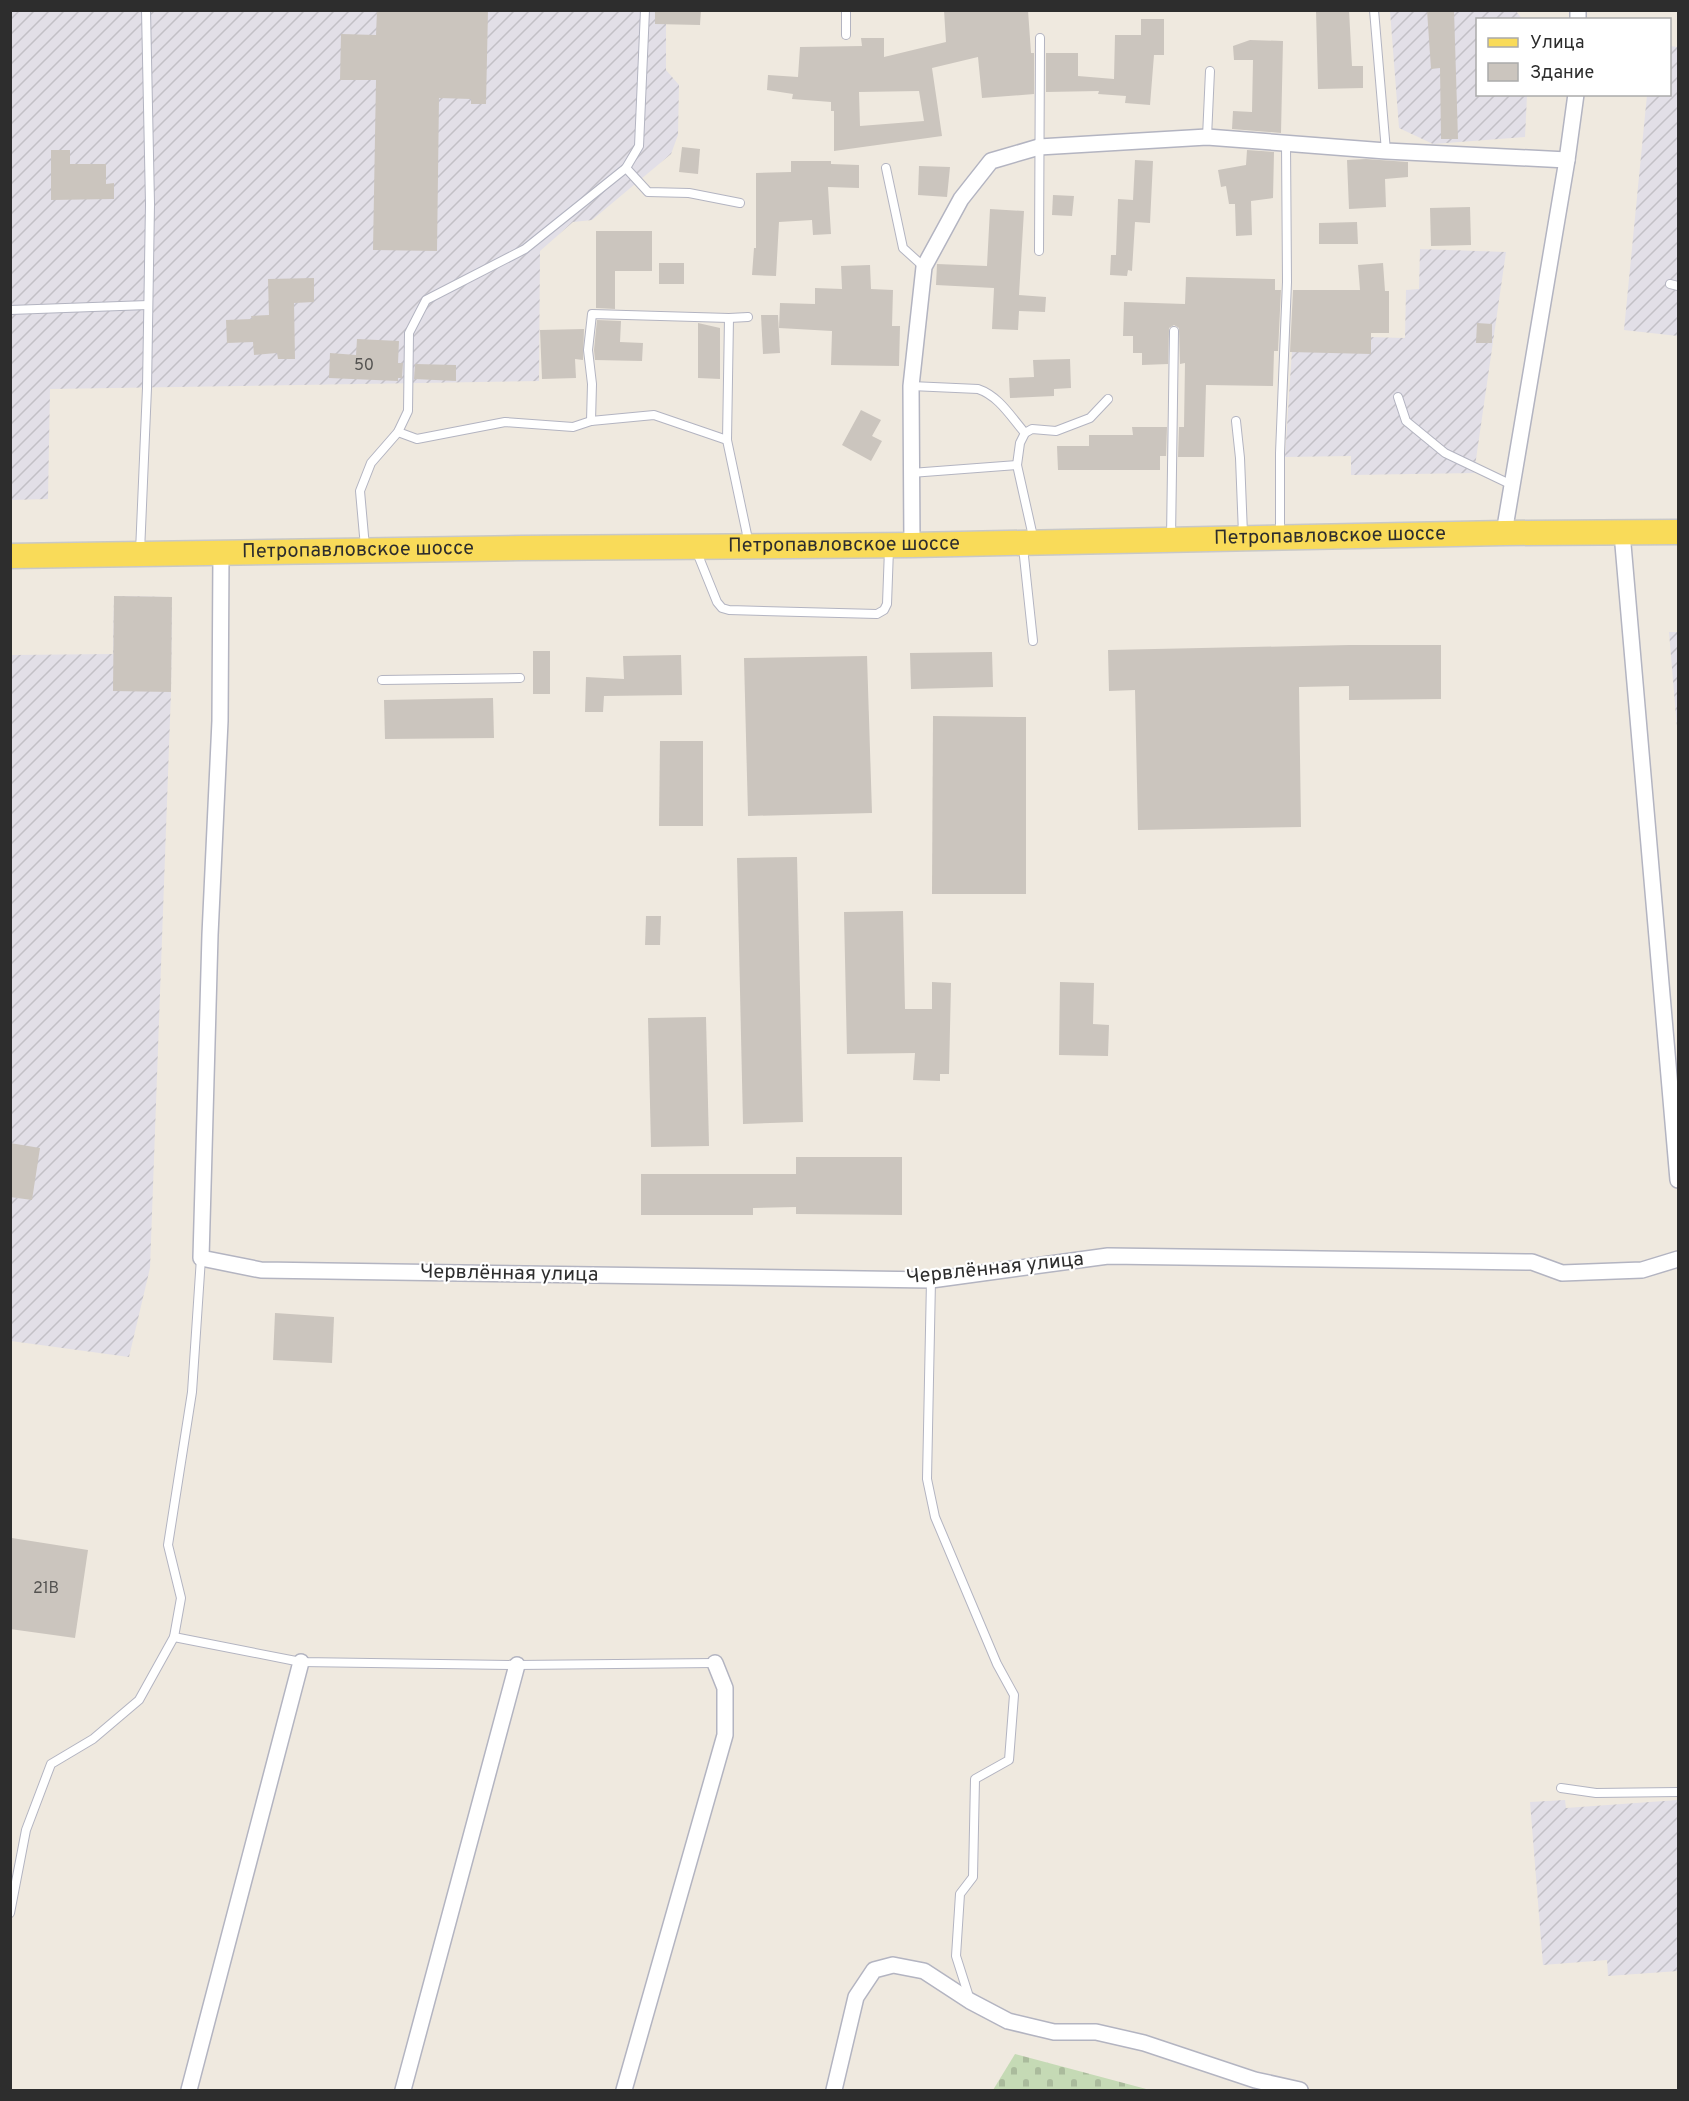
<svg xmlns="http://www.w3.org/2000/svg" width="1689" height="2101" font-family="Overpass,sans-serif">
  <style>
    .industrial { fill: url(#industrial-furrows) }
    .cemetery { fill: url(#cemetery-stones) }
    .building { fill: #cbc5be; fill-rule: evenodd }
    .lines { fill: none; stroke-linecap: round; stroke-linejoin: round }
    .service-casing { stroke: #b3b4c1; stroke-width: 10 }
    .minor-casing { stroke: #b3b4c1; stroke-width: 18 }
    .primary-casing { stroke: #c8c8c8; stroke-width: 27 }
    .service { stroke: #fff; stroke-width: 8 }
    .minor { stroke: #fff; stroke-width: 15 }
    .primary { stroke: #f9db59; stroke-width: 24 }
    .labels { text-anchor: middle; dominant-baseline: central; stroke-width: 4.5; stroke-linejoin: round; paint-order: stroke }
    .number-label { font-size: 16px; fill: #545351 }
    .street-label { font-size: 20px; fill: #2d2d2d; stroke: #fff }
  </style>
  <defs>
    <pattern id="industrial-furrows" width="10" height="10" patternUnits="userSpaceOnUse" patternTransform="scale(1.5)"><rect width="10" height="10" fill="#e2dfe7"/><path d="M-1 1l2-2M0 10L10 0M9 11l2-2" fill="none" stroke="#c2c0c6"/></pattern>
    <pattern id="cemetery-stones" width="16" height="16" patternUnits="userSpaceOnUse" patternTransform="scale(1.5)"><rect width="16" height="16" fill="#c5dab5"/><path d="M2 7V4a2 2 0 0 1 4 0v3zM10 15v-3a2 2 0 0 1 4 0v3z" fill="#aabb9c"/></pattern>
  </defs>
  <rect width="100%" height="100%" fill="#efe9df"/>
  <g class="industrial">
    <polygon points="10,11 666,11 666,70 679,85 678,135 671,154 592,220 573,222 540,251 539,381 50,389 48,499 11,500"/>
    <polygon points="1390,11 1516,11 1522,19 1478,20 1478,94 1527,95 1525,137 1433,144 1399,128"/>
    <polygon points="1670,46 1678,47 1678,336 1624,330 1647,95 1670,94"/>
    <polygon points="1420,249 1506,252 1474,473 1351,475 1351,456 1285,457 1293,335 1405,338 1406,290 1419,289"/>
    <polygon points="114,596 172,597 171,692 150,1268 129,1357 11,1341 11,655 113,654"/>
    <polygon points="1669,632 1678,632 1678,740"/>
    <polygon points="1565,1800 1566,1808 1678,1800 1678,1971 1608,1976 1607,1960 1543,1965 1530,1802"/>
  </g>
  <polygon class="cemetery" points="1015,2054 1150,2090 993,2090"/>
  <g class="building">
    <polygon points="377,10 488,10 486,104 471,104 471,99 439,98 437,251 373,250 376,80 340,80 341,34 376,35"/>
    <polygon points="655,10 701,10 700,25 655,24"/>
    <path d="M 944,10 L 1028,10 L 1031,53 L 1034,53 L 1034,94 L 982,98 L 978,57 L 932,68 L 942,136 L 834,151 L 834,111 L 831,111 L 831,102 L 792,99 L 793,94 L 767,90 L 768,75 L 798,77 L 800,47 L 862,46 L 861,38 L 884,38 L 884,57 L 946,42 ZM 919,91 L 924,121 L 860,126 L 859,92 Z"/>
    <polygon points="1316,10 1349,10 1352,66 1363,66 1363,88 1318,89"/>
    <polygon points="1427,10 1454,10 1458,139 1441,139 1440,68 1431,69"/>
    <polygon points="1141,19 1164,19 1164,55 1154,55 1150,105 1125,103 1126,96 1098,94 1099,91 1046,92 1046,53 1078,53 1078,76 1114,79 1115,35 1141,35"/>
    <polygon points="1250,40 1283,41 1281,133 1232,129 1233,111 1252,112 1253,60 1234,60 1233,46"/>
    <polygon points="682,147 700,149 698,174 679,172"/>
    <polygon points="51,150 70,150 70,164 106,164 106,184 114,183 114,199 51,200"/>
    <polygon points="1247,150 1274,152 1273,198 1251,201 1252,235 1236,236 1235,204 1229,204 1226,186 1221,187 1218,170 1246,165"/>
    <polygon points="1366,159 1408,162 1408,177 1385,179 1386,207 1349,209 1347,160"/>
    <polygon points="1135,160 1153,161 1150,223 1135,222 1132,271 1128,270 1127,276 1110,275 1111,255 1116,255 1118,199 1133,200"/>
    <polygon points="791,161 831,161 831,164 859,165 859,188 828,187 831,234 813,235 812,220 779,222 776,276 752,275 754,248 756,248 756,173 791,172"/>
    <polygon points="919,166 950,167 947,197 918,195"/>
    <polygon points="1053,195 1074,196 1072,216 1052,215"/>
    <polygon points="1470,207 1471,245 1431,246 1430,208"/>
    <polygon points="990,209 1024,211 1019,295 1046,297 1045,312 1019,311 1018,330 992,329 994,288 936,285 937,264 987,266"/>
    <polygon points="1357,222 1358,244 1319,244 1319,223"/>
    <polygon points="596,231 652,231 652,271 615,271 615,309 596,308"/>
    <rect x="659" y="263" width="25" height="21"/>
    <polygon points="1383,263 1385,291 1389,291 1389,333 1371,333 1371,354 1290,352 1293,290 1360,290 1358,265"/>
    <polygon points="870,265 871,289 893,290 892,326 900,326 899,366 831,365 832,331 779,328 780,303 815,304 815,288 842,289 841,266"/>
    <polygon points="1186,277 1275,279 1275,290 1281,290 1278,351 1274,351 1273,386 1206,385 1204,457 1178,457 1179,427 1184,427 1185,363 1180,364 1179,328 1174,325 1169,328 1168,364 1142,365 1142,353 1133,353 1133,336 1123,336 1124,302 1185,304"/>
    <polygon points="314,278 314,302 294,303 295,359 278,359 277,353 254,355 253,342 227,343 226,320 252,319 251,316 269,315 268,279"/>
    <polygon points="761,315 778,315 780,353 763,354"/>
    <polygon points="597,320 621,321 620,342 643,343 642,361 595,360 594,350"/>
    <polygon points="698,323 720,328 720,379 698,378"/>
    <polygon points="1477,323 1492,324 1492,343 1476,343"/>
    <polygon points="584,329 583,360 575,359 576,378 542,379 540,330"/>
    <polygon points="357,339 399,341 398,363 403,363 402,378 398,378 398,381 329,378 330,353 356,355"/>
    <polygon points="1070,359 1071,388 1054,389 1054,396 1010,398 1009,378 1034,377 1033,360"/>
    <polygon points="415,364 456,365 456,381 414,379"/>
    <polygon points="861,410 881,420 872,436 882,441 871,461 842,445"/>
    <polygon points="1132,427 1167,427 1166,456 1160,456 1160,470 1058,470 1057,446 1089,446 1089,435 1133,435"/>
    <polygon points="114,596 172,597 171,692 113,691"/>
    <polygon points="1349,645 1441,645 1441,699 1349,700 1349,686 1299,687 1301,827 1138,830 1135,690 1109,691 1108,650"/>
    <rect x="533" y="651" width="17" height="43"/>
    <polygon points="992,652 993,687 911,689 910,653"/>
    <polygon points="681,655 682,695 604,696 603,712 585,712 586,677 624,679 623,656"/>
    <polygon points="867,656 872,813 748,816 744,658"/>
    <polygon points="493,698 494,738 385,739 384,700"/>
    <polygon points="933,716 1026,717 1026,894 932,894"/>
    <polygon points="660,741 703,741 703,826 659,826"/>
    <polygon points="797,857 803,1122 743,1124 737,858"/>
    <polygon points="903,911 905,1009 932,1009 932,982 951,983 949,1074 940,1074 940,1081 913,1080 915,1053 847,1054 844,912"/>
    <polygon points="646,916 661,916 660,945 645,945"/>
    <polygon points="1060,982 1094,983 1093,1024 1109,1025 1108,1056 1059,1055"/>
    <polygon points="706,1017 709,1146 651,1147 648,1018"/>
    <polygon points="10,1143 40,1148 32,1200 10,1197"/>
    <polygon points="796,1157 902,1157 902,1215 796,1214 796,1207 753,1208 753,1215 641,1215 641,1174 796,1174"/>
    <polygon points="275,1313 334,1317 332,1363 273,1360"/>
    <polygon points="12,1538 88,1550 75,1638 10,1629"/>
  </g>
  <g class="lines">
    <defs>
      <g id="service">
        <polyline points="846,10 846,35"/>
        <polyline points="1374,10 1386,151"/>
        <polyline points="1207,137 1210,71"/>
        <polyline points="626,168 648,192 689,193 740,203"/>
        <polyline points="886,168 903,248 924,267"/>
        <polyline points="1039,251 1040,38"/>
        <polyline points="1670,284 1678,286"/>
        <polyline points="10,310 148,305"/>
        <polyline points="729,318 727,440 749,544"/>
        <path d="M 911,386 L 978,389 C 999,396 1011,417 1025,433"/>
        <polyline points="1398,397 1406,421 1445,453 1512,485"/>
        <polyline points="591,421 592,384 588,350 592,314 729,318 748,317"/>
        <polyline points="1236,421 1240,458 1243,534"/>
        <polyline points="398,432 417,439 505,422 573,427 591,421 654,415 727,440"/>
        <polyline points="911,473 1017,465"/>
        <polyline points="1280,534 1280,453 1287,282 1286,143"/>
        <polyline points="1171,538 1174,331"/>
        <polyline points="1034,541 1017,465 1020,443 1025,433 1032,429 1056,431 1090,418 1108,399"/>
        <polyline points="365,547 360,491 371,463 398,432 408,411 409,333 426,300 525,249 626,168 639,146 645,10"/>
        <polyline points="1023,547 1033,641"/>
        <polyline points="696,550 717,602 722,608 729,610 877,614 884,610 887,604 889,549"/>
        <polyline points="140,552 147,388 150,204 146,10"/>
        <polyline points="382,680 520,678"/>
        <polyline points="931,1280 927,1479 935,1517 997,1664 1014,1695 1009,1760 975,1779 973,1877 960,1894 956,1956 970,2000"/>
        <polyline points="174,1637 301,1662 517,1665 715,1663"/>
        <polyline points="1561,1788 1596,1793 1678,1792"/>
        <polyline points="10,1913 26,1830 51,1764 93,1739 139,1700 174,1637 181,1598 168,1545 192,1392 201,1258"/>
      </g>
      <g id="minor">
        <polyline points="1578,20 1578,10"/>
        <polyline points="1504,533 1567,160 1576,94"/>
        <polyline points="1622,533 1678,1180"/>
        <polyline points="912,545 911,386 924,267 961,199 991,161 1039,147 1207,137 1386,151 1567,160"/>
        <polyline points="221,553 220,721 210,935 201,1258 261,1270 931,1280 1108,1256 1532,1262 1562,1273 1642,1270 1678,1259"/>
        <polyline points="189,2090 301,1662"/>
        <polyline points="403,2090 517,1665"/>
        <polyline points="624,2090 725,1735 725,1688 715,1663"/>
        <polyline points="834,2090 856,1997 874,1970 893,1965 924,1971 970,2001 1008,2021 1054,2032 1096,2032 1144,2043 1255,2080 1300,2090"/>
      </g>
      <g id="primary">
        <path id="s1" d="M 10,556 L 520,548 L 912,545 L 1504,533 L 1678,532"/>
      </g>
    </defs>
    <use href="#service" class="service-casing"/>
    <use href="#minor" class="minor-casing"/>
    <use href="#primary" class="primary-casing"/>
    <use href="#service" class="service"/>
    <use href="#minor" class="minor"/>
    <use href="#primary" class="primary"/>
  </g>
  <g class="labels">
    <g class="number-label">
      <text x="364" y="366">50</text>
      <text x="46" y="1589">21В</text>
    </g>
    <g class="street-label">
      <text stroke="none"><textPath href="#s1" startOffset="1320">Петропавловское шоссе</textPath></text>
      <text stroke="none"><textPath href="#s1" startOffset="834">Петропавловское шоссе</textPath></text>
      <text stroke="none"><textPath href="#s1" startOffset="348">Петропавловское шоссе</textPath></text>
      <text transform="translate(995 1269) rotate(-6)">Червлённая улица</text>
      <text transform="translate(509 1274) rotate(1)">Червлённая улица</text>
    </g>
  </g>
  <rect width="1689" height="2101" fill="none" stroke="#2d2d2d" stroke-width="24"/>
  <rect x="1476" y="18" width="195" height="78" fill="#ffffff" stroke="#ababab" stroke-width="1.5"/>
  <rect x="1488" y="38" width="30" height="9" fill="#f9db59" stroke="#ababab" stroke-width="1.5"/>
  <text x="1530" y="48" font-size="18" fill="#2d2d2d">Улица</text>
  <rect x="1488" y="63" width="30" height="18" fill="#cbc5be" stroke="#ababab" stroke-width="1.5"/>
  <text x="1530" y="78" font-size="18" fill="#2d2d2d">Здание</text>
</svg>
